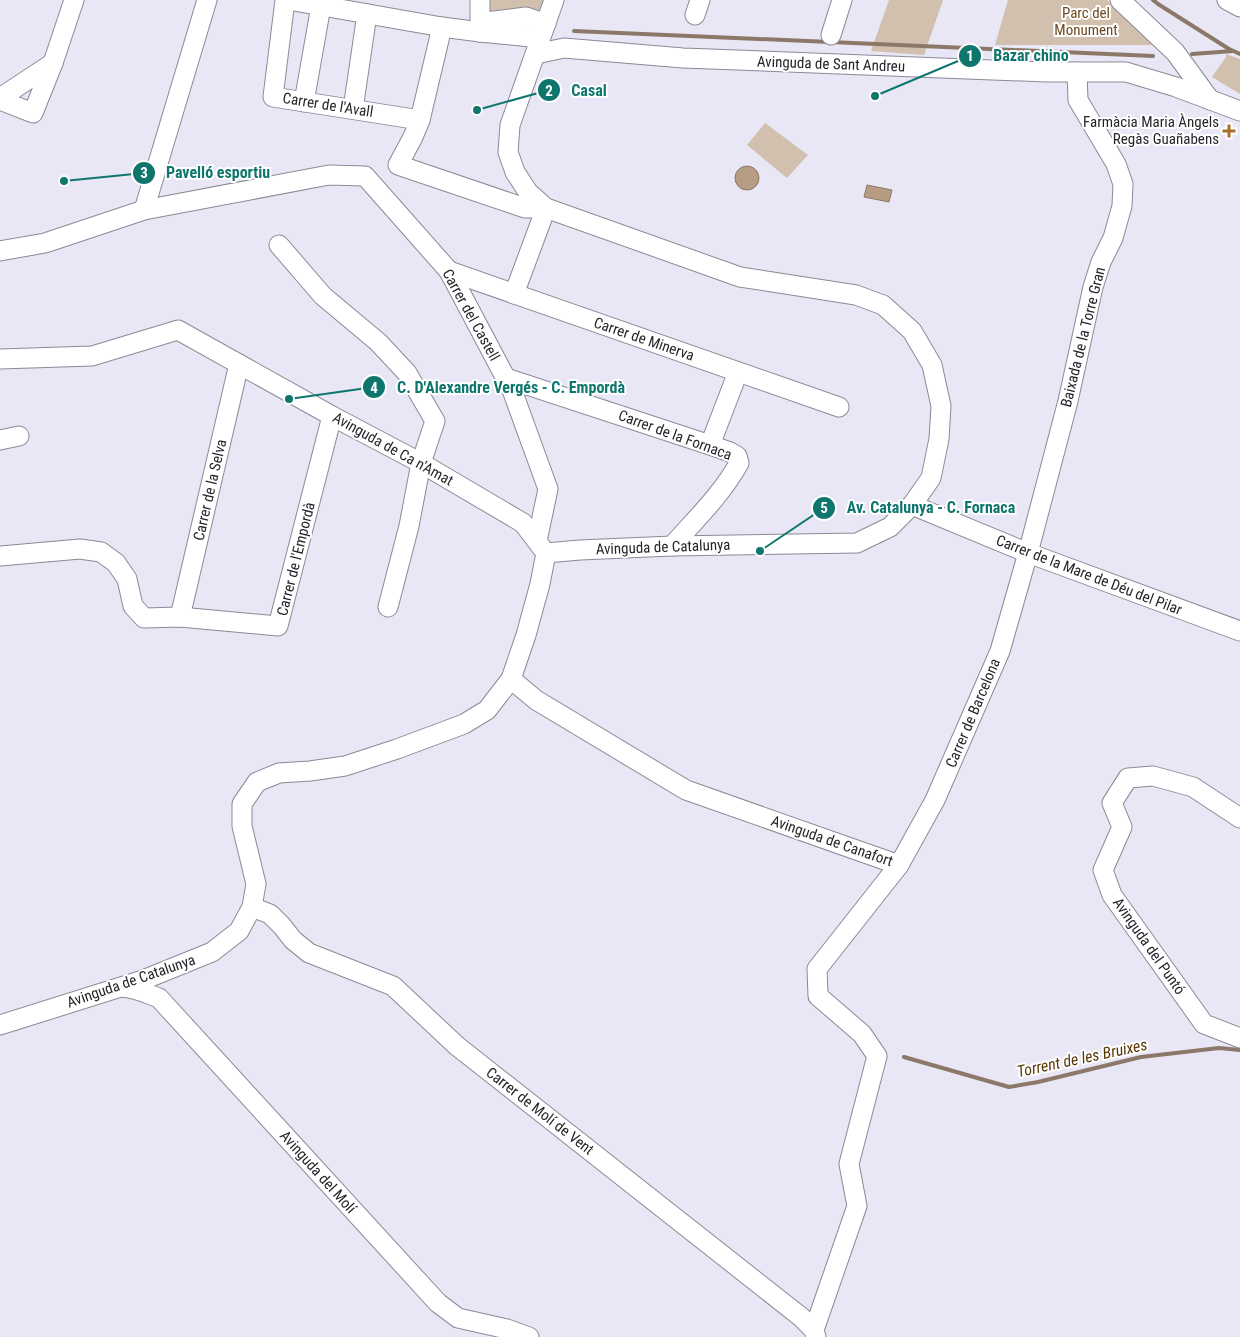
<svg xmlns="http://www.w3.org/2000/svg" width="1240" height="1337" font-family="'Roboto Condensed',sans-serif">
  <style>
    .green { fill: #d2c0af }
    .water { fill: #b69c82; stroke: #8b7868 }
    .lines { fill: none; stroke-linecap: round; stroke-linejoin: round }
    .stream { stroke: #8b7868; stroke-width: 4 }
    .minor-casing { stroke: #8c8997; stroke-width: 21 }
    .minor { stroke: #fff; stroke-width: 19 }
    .poi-dot { fill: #a66e2b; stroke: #fff; stroke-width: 2 }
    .labels { text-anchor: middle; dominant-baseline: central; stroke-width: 4; stroke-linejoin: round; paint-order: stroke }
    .park-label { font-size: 15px; fill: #6f491d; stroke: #fff }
    .street-label { font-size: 15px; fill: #26252b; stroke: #fff }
    .poi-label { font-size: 15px; fill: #26252b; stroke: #fff; text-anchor: end }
    .water-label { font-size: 16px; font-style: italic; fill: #5b3706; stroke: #fff }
    .leader { fill: none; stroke: #0f766e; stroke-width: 2 }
    .callout-dot { fill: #0f766e; stroke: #fff; stroke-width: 2 }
    .mark-label { font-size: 15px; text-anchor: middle; font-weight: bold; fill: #fff }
    .callout-label { font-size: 16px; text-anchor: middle; font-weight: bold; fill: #0f766e; stroke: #fff; stroke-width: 4; stroke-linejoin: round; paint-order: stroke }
  </style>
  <rect width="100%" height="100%" fill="#e9e6f5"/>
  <g class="green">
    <polygon points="482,0 550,0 540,11 483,16"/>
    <polygon points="889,0 943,0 924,55 871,51"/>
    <polygon points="1008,0 1107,0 1156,45 995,45"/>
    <polygon points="1226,54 1240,59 1240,94 1212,77 1226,57"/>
    <polygon points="765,123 808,155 787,178 747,145"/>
  </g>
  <g class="water">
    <circle cx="747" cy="178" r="12"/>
    <polygon points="867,185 892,190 889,202 864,197"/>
  </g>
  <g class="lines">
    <g class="stream">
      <polyline points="1153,0 1158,4 1229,49 1240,54"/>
      <polyline points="574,31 1153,56"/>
      <polyline points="1192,54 1233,51"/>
      <polyline points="904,1057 1009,1087 1038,1082 1141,1057 1219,1048 1240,1050"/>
    </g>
    <defs>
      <g id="minor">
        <polyline points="285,0 273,97 420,120"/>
        <polyline points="288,0 442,27 480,32 540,38"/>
        <polyline points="1120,0 1175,52 1210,100"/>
        <polyline points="1227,0 1240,7"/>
        <polyline points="695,15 700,0"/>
        <polyline points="442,27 420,120 413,137 398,165 525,208 546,208 514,294"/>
        <polyline points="480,32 486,22 526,17 546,24"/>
        <polyline points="480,32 480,0"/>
        <polyline points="831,35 842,0"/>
        <polyline points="536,54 564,48 683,58 1047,72 1126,72 1176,87 1240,111"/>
        <polyline points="0,98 53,63"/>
        <polyline points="0,100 33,113 53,63 74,0"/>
        <polyline points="304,102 321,6"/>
        <polyline points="353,109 367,14"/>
        <polyline points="144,210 207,0"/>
        <polyline points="279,245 323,296 378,342 407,373 435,421 421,463 409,526 388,607"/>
        <polyline points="0,251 45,243 144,210 329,175 365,176 449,271 512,390 548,489 537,541"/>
        <polyline points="449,271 839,407"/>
        <polyline points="0,359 92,356 178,330 332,416 421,463 523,523 542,548"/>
        <path d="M 506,378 L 710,445 L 730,452 L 737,456 L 739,463 C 722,494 696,519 672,546"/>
        <polyline points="0,440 19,436"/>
        <polyline points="710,445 738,372"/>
        <polyline points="912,505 1028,553 1240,631"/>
        <polyline points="546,553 580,550 672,546 857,543 890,527 912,505 931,478 939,439 941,406 932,365 912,331 883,305 856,295 740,277 546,208 528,192 515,172 508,152 510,125 554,0"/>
        <polyline points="0,556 80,549 101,552 116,563 127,579 133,606 144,618 180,617 278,626 332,416"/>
        <polyline points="180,617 239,364"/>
        <polyline points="511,679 536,700 686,790 899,865"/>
        <polyline points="1240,818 1193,787 1153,776 1128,778 1112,803 1122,827 1103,870 1112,895 1204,1024 1240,1038"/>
        <polyline points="252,907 270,914 282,926 293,940 309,953 393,986 457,1046 801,1317 814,1330 816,1337"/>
        <path d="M 122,987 C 136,988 146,993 159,998 L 438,1303 L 458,1318 L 507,1329 L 529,1337"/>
        <polyline points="0,1025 143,980 212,952 239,931 252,907 256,884 242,826 242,804 257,782 279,773 310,771 345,766 397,749 464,724 487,710 511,679 526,635 540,584 546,553"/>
        <polyline points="814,1330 857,1206 849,1164 877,1056 862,1034 818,996 817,969 899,865 935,800 1000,651 1028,553 1068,401 1093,287 1101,262 1113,238 1122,206 1123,184 1116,164 1078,100 1077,72"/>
      </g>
    </defs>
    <use href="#minor" class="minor-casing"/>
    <use href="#minor" class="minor"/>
  </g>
  <path class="poi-dot" d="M1226.5 123.5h5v5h5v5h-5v5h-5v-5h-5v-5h5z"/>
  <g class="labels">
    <g class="park-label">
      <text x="1086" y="13">Parc del<tspan x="1086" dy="17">Monument</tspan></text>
    </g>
    <g class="street-label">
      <text transform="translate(831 64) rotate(2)">Avinguda de Sant Andreu</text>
      <text transform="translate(328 105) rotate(9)">Carrer de l'Avall</text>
      <text transform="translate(471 315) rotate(61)">Carrer del Castell</text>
      <text transform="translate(1083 337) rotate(-76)">Baixada de la Torre Gran</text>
      <text transform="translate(644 339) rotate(19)">Carrer de Minerva</text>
      <text transform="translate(675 435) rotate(20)">Carrer de la Fornaca</text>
      <text transform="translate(393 449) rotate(29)">Avinguda de Ca n'Amat</text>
      <text transform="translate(210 490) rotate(-77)">Carrer de la Selva</text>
      <text transform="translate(663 547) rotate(-2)">Avinguda de Catalunya</text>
      <text transform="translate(296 559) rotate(-76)">Carrer de l'Empordà</text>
      <text transform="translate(1089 575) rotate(21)">Carrer de la Mare de Déu del Pilar</text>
      <text transform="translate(973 713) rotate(-67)">Carrer de Barcelona</text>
      <text transform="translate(832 841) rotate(19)">Avinguda de Canafort</text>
      <text transform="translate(1149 946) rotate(55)">Avinguda del Puntó</text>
      <text transform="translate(131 981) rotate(-19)">Avinguda de Catalunya</text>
      <text transform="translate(540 1111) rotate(38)">Carrer de Molí de Vent</text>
      <text transform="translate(318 1172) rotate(48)">Avinguda del Molí</text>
    </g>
    <g class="poi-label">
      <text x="1219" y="122">Farmàcia Maria Àngels<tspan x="1219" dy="17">Regàs Guañabens</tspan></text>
    </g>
    <g class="water-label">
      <text transform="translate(1082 1058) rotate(-12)">Torrent de les Bruixes</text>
    </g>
  </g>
  <path class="leader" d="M875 96L970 56M477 110L549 90M64 181L144 173M289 399L374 387M760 551L824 508"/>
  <g class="callout-dot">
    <circle cx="875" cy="96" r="5"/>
    <circle cx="477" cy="110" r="5"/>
    <circle cx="64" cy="181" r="5"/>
    <circle cx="289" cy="399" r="5"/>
    <circle cx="760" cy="551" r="5"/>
    <circle cx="970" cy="56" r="12"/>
    <circle cx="549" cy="90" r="12"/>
    <circle cx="144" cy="173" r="12"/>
    <circle cx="374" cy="387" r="12"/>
    <circle cx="824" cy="508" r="12"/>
  </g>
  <g class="mark-label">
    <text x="970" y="61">1</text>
    <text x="549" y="96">2</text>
    <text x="144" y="178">3</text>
    <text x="374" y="393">4</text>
    <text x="824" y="513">5</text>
  </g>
  <g class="callout-label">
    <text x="1031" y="61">Bazar chino</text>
    <text x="589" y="96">Casal</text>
    <text x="218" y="178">Pavelló esportiu</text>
    <text x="511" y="393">C. D'Alexandre Vergés - C. Empordà</text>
    <text x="931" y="513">Av. Catalunya - C. Fornaca</text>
  </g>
</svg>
